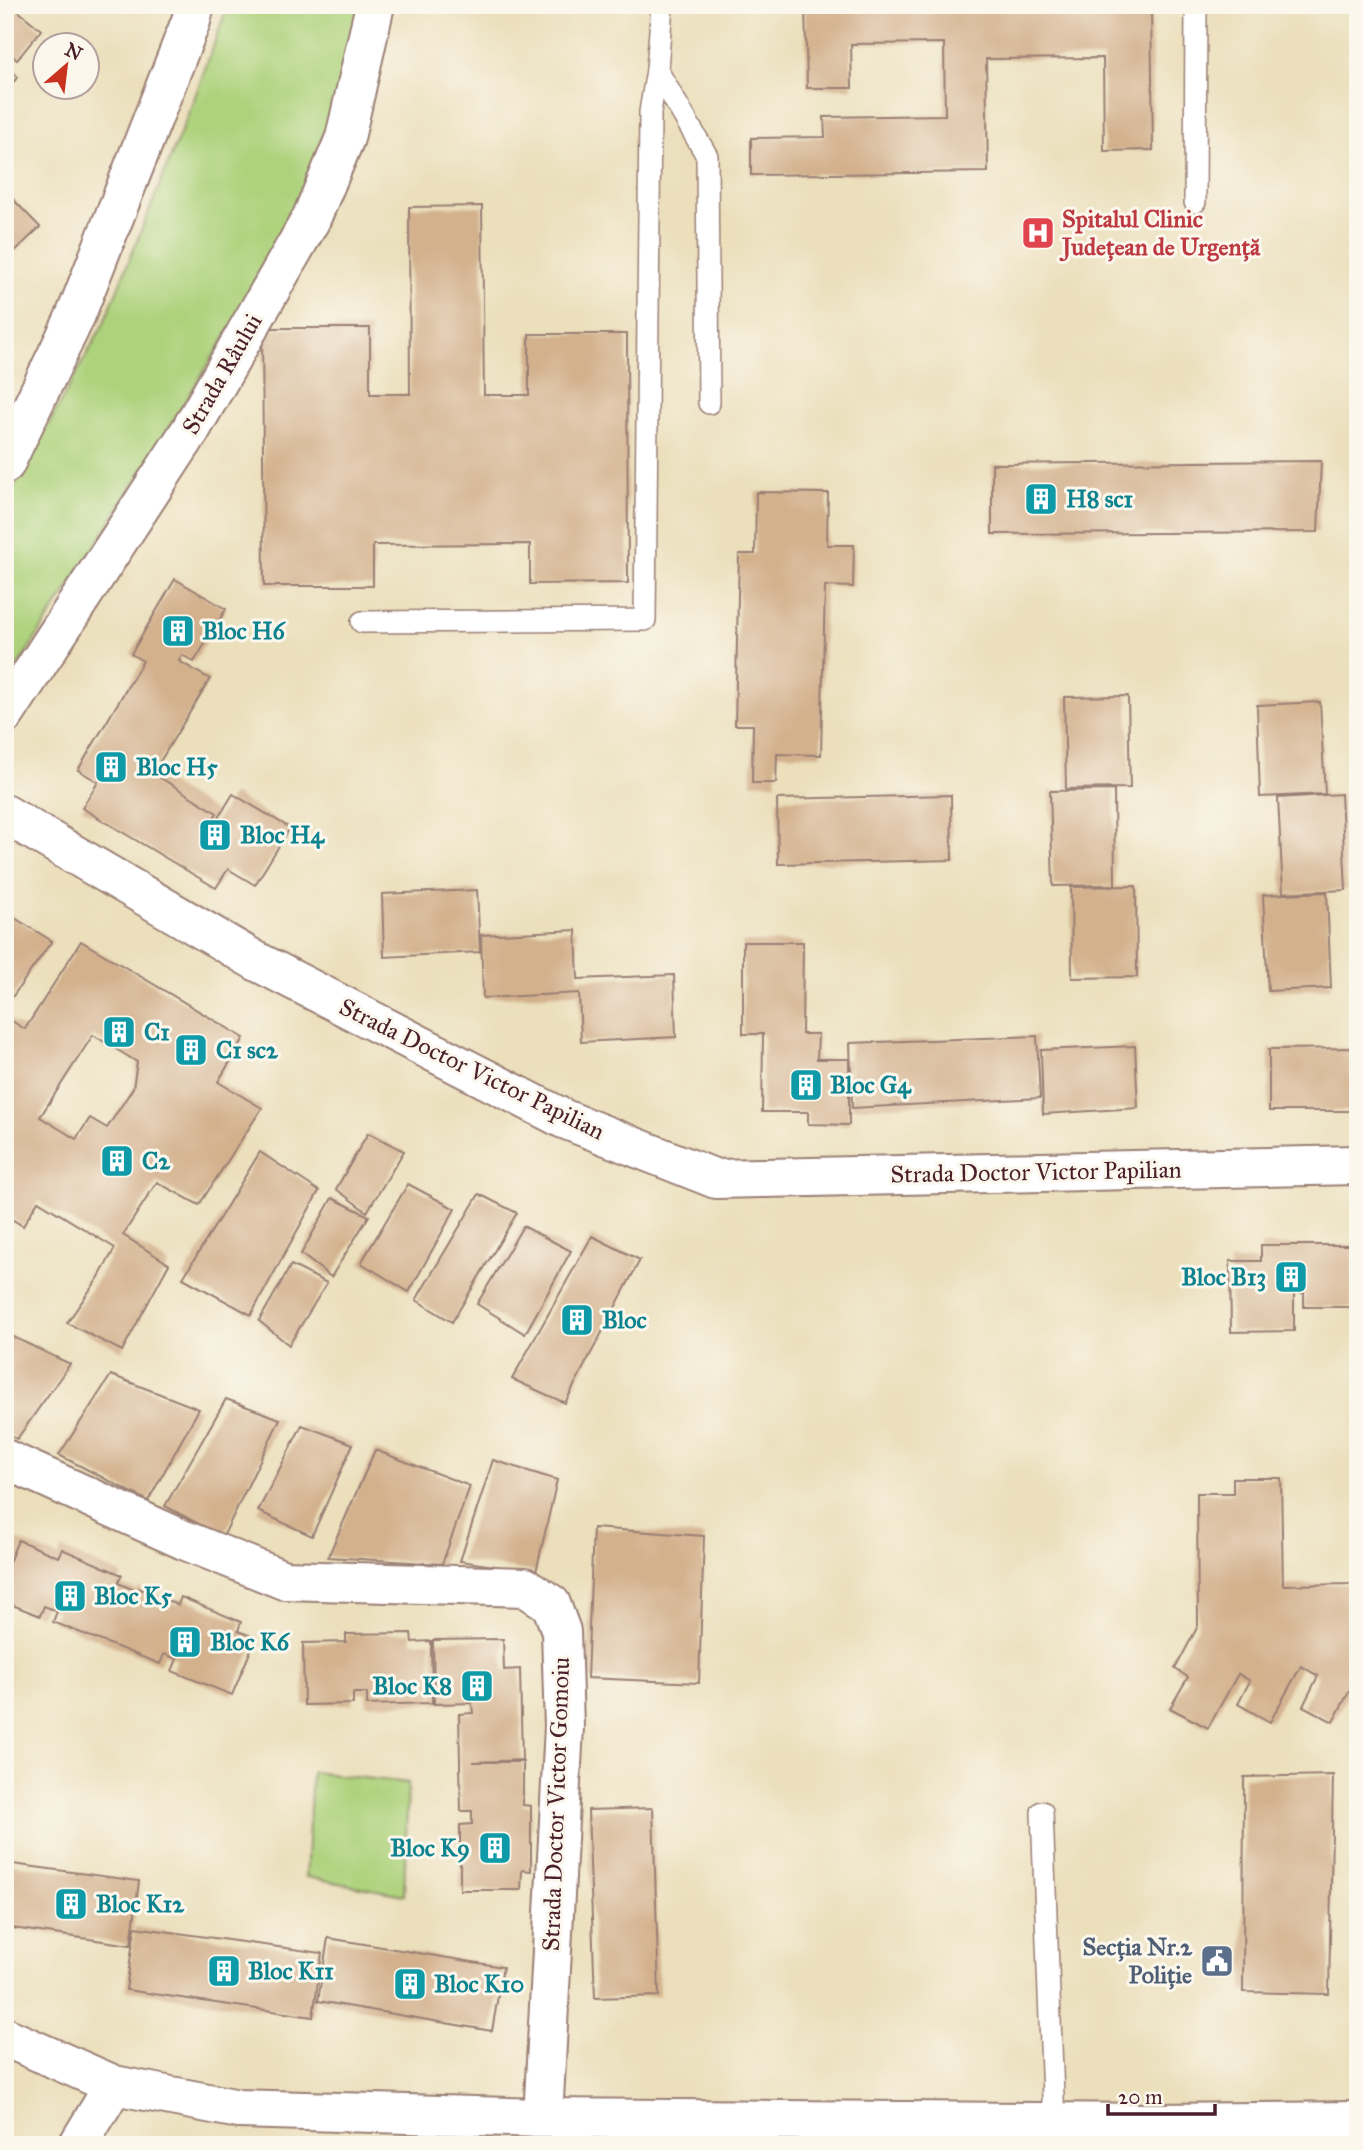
<svg xmlns="http://www.w3.org/2000/svg" width="1363" height="2150" font-family="'IM FELL Great Primer',serif">
  <style>
    .green { fill: #add27c; stroke: #7c7854; stroke-width: 2 }
    .building { fill: #d3b18d; fill-rule: evenodd }
    .lines { fill: none; stroke-linecap: round; stroke-linejoin: round }
    .service-casing { stroke: #9a7f74; stroke-width: 24 }
    .minor-casing { stroke: #9a7f74; stroke-width: 42 }
    .primary-casing { stroke: #9a7f74; stroke-width: 42 }
    .service { stroke: #fff; stroke-width: 21 }
    .minor { stroke: #fff; stroke-width: 38 }
    .primary { stroke: #fff; stroke-width: 38 }
    .labels { text-anchor: middle; dominant-baseline: central; stroke-width: 6; stroke-linejoin: round; paint-order: stroke }
    .health-label { font-size: 24px; font-weight: bold; fill: #be3a42; stroke: #fbf7ec; text-anchor: start }
    .street-label { font-size: 24px; fill: #4a1f2b; stroke: #fbf7ec }
    .culture-label { font-size: 24px; font-weight: bold; fill: #0d838f; stroke: #fbf7ec; text-anchor: start }
    .service-label { font-size: 24px; font-weight: bold; fill: #4e5e75; stroke: #fbf7ec; text-anchor: end }
  </style>
  <rect width="100%" height="100%" fill="#fbf7ec"/>
  <filter id="ink" filterUnits="userSpaceOnUse"><feTurbulence type="fractalNoise" baseFrequency=".0143" numOctaves="2"/><feDisplacementMap in="SourceGraphic" scale="14" xChannelSelector="R" yChannelSelector="G"/><feConvolveMatrix kernelMatrix="1 2 1 2 8 2 1 2 1" color-interpolation-filters="sRGB"/></filter>
  <filter id="wash" filterUnits="userSpaceOnUse"><feTurbulence type="fractalNoise" baseFrequency=".00686" numOctaves="4" result="noise"/><feDisplacementMap in="SourceGraphic" scale="28" xChannelSelector="R" yChannelSelector="G"/><feGaussianBlur stdDeviation="1.57" result="paint"/><feColorMatrix in="noise" values="0 0 0 0 0 0 0 0 0 0 0 0 0 0 0 0 0 1.4 0 .05"/><feComposite in="paint" operator="in"/></filter>
  <g filter="url(#wash)">
    <rect width="100%" height="100%" fill="#ebdfbc"/>
    <g class="green">
      <polygon points="228,5 361,5 334,125 304,187 238,317 70,586 5,685 5,504 104,323 193,102"/>
      <polygon points="312,1772 408,1783 404,1895 306,1877"/>
    </g>
    <g id="blocks">
      <g class="building">
        <polygon points="5,5 11,5 41,30 17,60 5,50"/>
        <polygon points="805,5 1151,5 1153,150 1104,151 1103,58 986,59 988,172 751,175 751,138 825,137 824,117 945,115 944,43 851,44 852,88 807,88"/>
        <polygon points="5,65 18,77 5,91"/>
        <polygon points="5,191 40,227 5,261"/>
        <polygon points="482,206 484,395 529,395 529,334 627,334 628,583 530,584 530,544 373,545 373,586 264,586 262,328 370,328 370,394 410,394 409,207"/>
        <polygon points="1321,461 1318,532 992,534 992,464"/>
        <polygon points="756,492 828,493 827,545 854,545 853,587 825,586 821,755 777,754 776,783 752,783 753,725 735,725 739,554 755,554"/>
        <polygon points="175,579 226,609 194,662 182,655 179,661 210,679 156,768 143,760 140,765 217,813 209,826 212,828 233,794 290,828 255,885 228,869 216,888 82,808 98,782 78,770 143,661 131,654"/>
        <polygon points="1128,696 1130,788 1066,789 1064,697"/>
        <polygon points="1320,702 1325,794 1260,797 1257,705"/>
        <polygon points="1114,790 1115,885 1053,886 1050,791"/>
        <polygon points="1341,794 1346,890 1283,893 1278,798"/>
        <polygon points="951,795 952,860 778,864 777,799"/>
        <polygon points="1136,886 1137,977 1072,978 1071,887"/>
        <polygon points="477,890 480,952 384,957 382,894"/>
        <polygon points="1327,892 1331,988 1268,991 1263,895"/>
        <polygon points="5,912 52,941 5,1007"/>
        <polygon points="576,930 578,979 674,975 676,1037 581,1042 579,993 483,998 481,935"/>
        <path d="M 81,941 L 244,1038 L 218,1082 L 262,1108 L 199,1205 L 157,1182 L 123,1235 L 169,1264 L 122,1351 L 67,1323 L 99,1277 L 115,1248 L 38,1201 L 23,1226 L 5,1215 L 5,1028 L 10,1020 L 25,1029 ZM 93,1035 L 137,1062 L 133,1088 L 107,1128 L 90,1118 L 76,1139 L 40,1117 Z"/>
        <polygon points="743,942 803,942 802,1034 818,1034 817,1059 849,1059 849,1125 808,1124 808,1112 762,1112 763,1034 743,1034"/>
        <polygon points="1037,1036 1040,1098 852,1108 850,1043"/>
        <polygon points="1135,1046 1138,1108 1043,1114 1041,1050"/>
        <polygon points="1358,1048 1358,1111 1269,1111 1269,1049"/>
        <polygon points="368,1133 404,1151 367,1212 336,1189"/>
        <polygon points="260,1152 319,1191 251,1315 183,1278"/>
        <polygon points="408,1184 455,1209 409,1292 361,1263"/>
        <polygon points="479,1194 517,1213 452,1322 416,1300"/>
        <polygon points="332,1198 369,1216 331,1277 301,1254"/>
        <polygon points="523,1226 571,1251 525,1334 477,1304"/>
        <polygon points="592,1236 640,1260 565,1403 512,1379"/>
        <polygon points="1352,1243 1358,1243 1358,1305 1354,1305"/>
        <polygon points="1261,1245 1352,1245 1352,1307 1304,1307 1304,1293 1294,1293 1294,1331 1231,1332 1230,1261 1261,1261"/>
        <polygon points="291,1265 327,1283 289,1345 259,1321"/>
        <polygon points="5,1333 70,1364 17,1439 5,1433"/>
        <polygon points="111,1375 199,1409 148,1501 59,1455"/>
        <polygon points="226,1399 280,1419 223,1537 165,1506"/>
        <polygon points="302,1425 353,1444 312,1536 258,1511"/>
        <polygon points="375,1450 470,1486 442,1564 328,1557"/>
        <polygon points="493,1460 557,1480 536,1572 460,1561"/>
        <polygon points="1233,1478 1281,1478 1283,1585 1358,1584 1358,1675 1333,1722 1303,1706 1318,1676 1301,1666 1270,1722 1238,1704 1250,1681 1238,1674 1208,1728 1170,1708 1188,1677 1175,1669 1198,1626 1197,1493 1233,1493"/>
        <polygon points="593,1528 704,1536 699,1683 587,1678"/>
        <polygon points="18,1540 58,1557 62,1549 122,1575 118,1583 137,1591 138,1588 178,1605 181,1597 241,1622 238,1631 256,1638 232,1695 172,1671 177,1659 164,1654 160,1664 53,1622 57,1611 44,1606 40,1616 5,1602 5,1572"/>
        <polygon points="411,1633 412,1642 431,1641 432,1703 367,1705 367,1693 353,1693 353,1704 304,1705 303,1643 346,1642 346,1634"/>
        <polygon points="503,1639 504,1670 520,1669 522,1760 473,1762 523,1762 523,1805 531,1806 531,1871 522,1870 521,1890 460,1890 460,1825 472,1824 472,1811 461,1811 459,1714 473,1713 472,1703 434,1704 433,1640"/>
        <polygon points="1333,1775 1329,1994 1243,1992 1244,1777"/>
        <polygon points="653,1808 659,1996 595,1998 588,1810"/>
        <polygon points="5,1863 139,1881 131,1945 5,1927"/>
        <polygon points="135,1927 322,1953 313,2017 126,1990"/>
        <polygon points="328,1938 503,1967 492,2031 318,2001"/>
      </g>
    </g>
  </g>
  <g filter="url(#ink)">
    <use href="#blocks" fill-opacity="0" stroke="#9a7f74" stroke-width="2"/>
    <g class="lines">
      <defs>
        <g id="service">
          <polyline points="662,5 657,70 707,156 709,403"/>
          <polyline points="1195,202 1196,5"/>
          <polyline points="362,622 645,620 650,112 657,70"/>
          <polyline points="1042,1812 1054,2123"/>
          <polyline points="698,2120 698,2145"/>
        </g>
        <g id="minor">
          <polyline points="5,814 256,961 564,1119 716,1179 1358,1165"/>
          <polyline points="5,1459 184,1540 284,1580 525,1587 551,1604 561,1631 564,1727 543,2118"/>
          <polyline points="5,2037 114,2085 239,2109 543,2118 1155,2123 1358,2121"/>
          <polyline points="78,2145 114,2085"/>
        </g>
        <g id="primary">
          <polyline points="5,464 75,317 191,21 195,5"/>
          <polyline points="5,714 190,431 311,219 345,138 375,5"/>
        </g>
      </defs>
      <use href="#service" class="service-casing"/>
      <use href="#minor" class="minor-casing"/>
      <use href="#primary" class="primary-casing"/>
      <use href="#service" class="service"/>
      <use href="#minor" class="minor"/>
      <use href="#primary" class="primary"/>
    </g>
  </g>
  <defs>
    <symbol id="hospital-square" viewBox="-11 -11 22 22"><rect x="-9" y="-9" width="18" height="18" rx="4" fill="#e0444e" stroke="#fbf7ec"/><path d="M-5-5h3v3.5h4V-5h3V5h-3V1.5h-4V5h-3Z" fill="#fff"/></symbol>
    <symbol id="building-square" viewBox="-11 -11 22 22"><rect x="-9" y="-9" width="18" height="18" rx="4" fill="#0f9aa8" stroke="#fbf7ec"/><path d="M-4-6H4V6H1V3H-1V6H-4ZM-2.5-4.3h1.7v1.8h-1.7ZM.8-4.3h1.7v1.8H.8ZM-2.5-1h1.7V.8h-1.7ZM.8-1h1.7V.8H.8Z" fill="#fff"/></symbol>
    <symbol id="civic-square" viewBox="-11 -11 22 22"><rect x="-9" y="-9" width="18" height="18" rx="4" fill="#5c6f8a" stroke="#fbf7ec"/><path d="M-.6-6.5H3V-4.5H.6V-3L4-1V1h2V6H-6V1h2V-1L-.6-3ZM-1.2 2.5V6h2.4V2.5Z" fill="#fff"/></symbol>
  </defs>
  <g fill-rule="evenodd">
    <use href="#hospital-square" x="1019" y="214" width="38" height="38"/>
    <use href="#building-square" x="1022" y="480" width="38" height="38"/>
    <use href="#building-square" x="159" y="612" width="38" height="38"/>
    <use href="#building-square" x="92" y="748" width="38" height="38"/>
    <use href="#building-square" x="196" y="816" width="38" height="38"/>
    <use href="#building-square" x="100" y="1013" width="38" height="38"/>
    <use href="#building-square" x="172" y="1031" width="38" height="38"/>
    <use href="#building-square" x="787" y="1066" width="38" height="38"/>
    <use href="#building-square" x="98" y="1142" width="38" height="38"/>
    <use href="#building-square" x="1272" y="1258" width="38" height="38"/>
    <use href="#building-square" x="558" y="1301" width="38" height="38"/>
    <use href="#building-square" x="51" y="1577" width="38" height="38"/>
    <use href="#building-square" x="166" y="1623" width="38" height="38"/>
    <use href="#building-square" x="458" y="1667" width="38" height="38"/>
    <use href="#building-square" x="476" y="1829" width="38" height="38"/>
    <use href="#building-square" x="52" y="1885" width="38" height="38"/>
    <use href="#civic-square" x="1198" y="1942" width="38" height="38"/>
    <use href="#building-square" x="205" y="1952" width="38" height="38"/>
    <use href="#building-square" x="391" y="1965" width="38" height="38"/>
  </g>
  <g class="labels">
    <g class="health-label">
      <text x="1062" y="219">Spitalul Clinic<tspan x="1062" dy="28">Județean de Urgență</tspan></text>
    </g>
    <g class="street-label">
      <text transform="translate(222 374) rotate(-60)">Strada Râului</text>
      <text transform="translate(472 1069) rotate(26)">Strada Doctor Victor Papilian</text>
      <text transform="translate(1036 1172) rotate(-1)">Strada Doctor Victor Papilian</text>
      <text transform="translate(556 1804) rotate(-88)">Strada Doctor Victor Gomoiu</text>
    </g>
    <g class="culture-label">
      <text x="1066" y="499">H8 sc1</text>
      <text x="202" y="631">Bloc H6</text>
      <text x="136" y="767">Bloc H5</text>
      <text x="240" y="835">Bloc H4</text>
      <text x="144" y="1032">C1</text>
      <text x="216" y="1050">C1 sc2</text>
      <text x="830" y="1085">Bloc G4</text>
      <text x="142" y="1161">C2</text>
      <text x="1266" y="1277" text-anchor="end">Bloc B13</text>
      <text x="602" y="1320">Bloc</text>
      <text x="94" y="1596">Bloc K5</text>
      <text x="210" y="1642">Bloc K6</text>
      <text x="452" y="1686" text-anchor="end">Bloc K8</text>
      <text x="470" y="1848" text-anchor="end">Bloc K9</text>
      <text x="96" y="1904">Bloc K12</text>
      <text x="248" y="1971">Bloc K11</text>
      <text x="434" y="1984">Bloc K10</text>
    </g>
    <g class="service-label">
      <text x="1192" y="1947">Secția Nr.2<tspan x="1192" dy="28">Poliție</tspan></text>
    </g>
  </g>
  <rect width="1363" height="2150" fill="none" stroke="#fbf7ec" stroke-width="28"/>
  <g transform="translate(66 66) rotate(28)"><circle r="33" fill="#fbf7ec" stroke="#b4a19f" stroke-width="2"/>
  <path d="M0-5L12 26L0 18L-12 26Z" fill="#c8321e"/>
  <text y="-10" font-size="19" font-weight="bold" text-anchor="middle" fill="#4a1f2b">N</text>
  </g>
  <path d="M1108 2104v10h107v-10" fill="none" stroke="#4a1f2b" stroke-width="3.5"/>
  <text x="1118" y="2104" font-size="21" fill="#4a1f2b" stroke="#fbf7ec" stroke-width="5" paint-order="stroke">20 m</text>
</svg>
